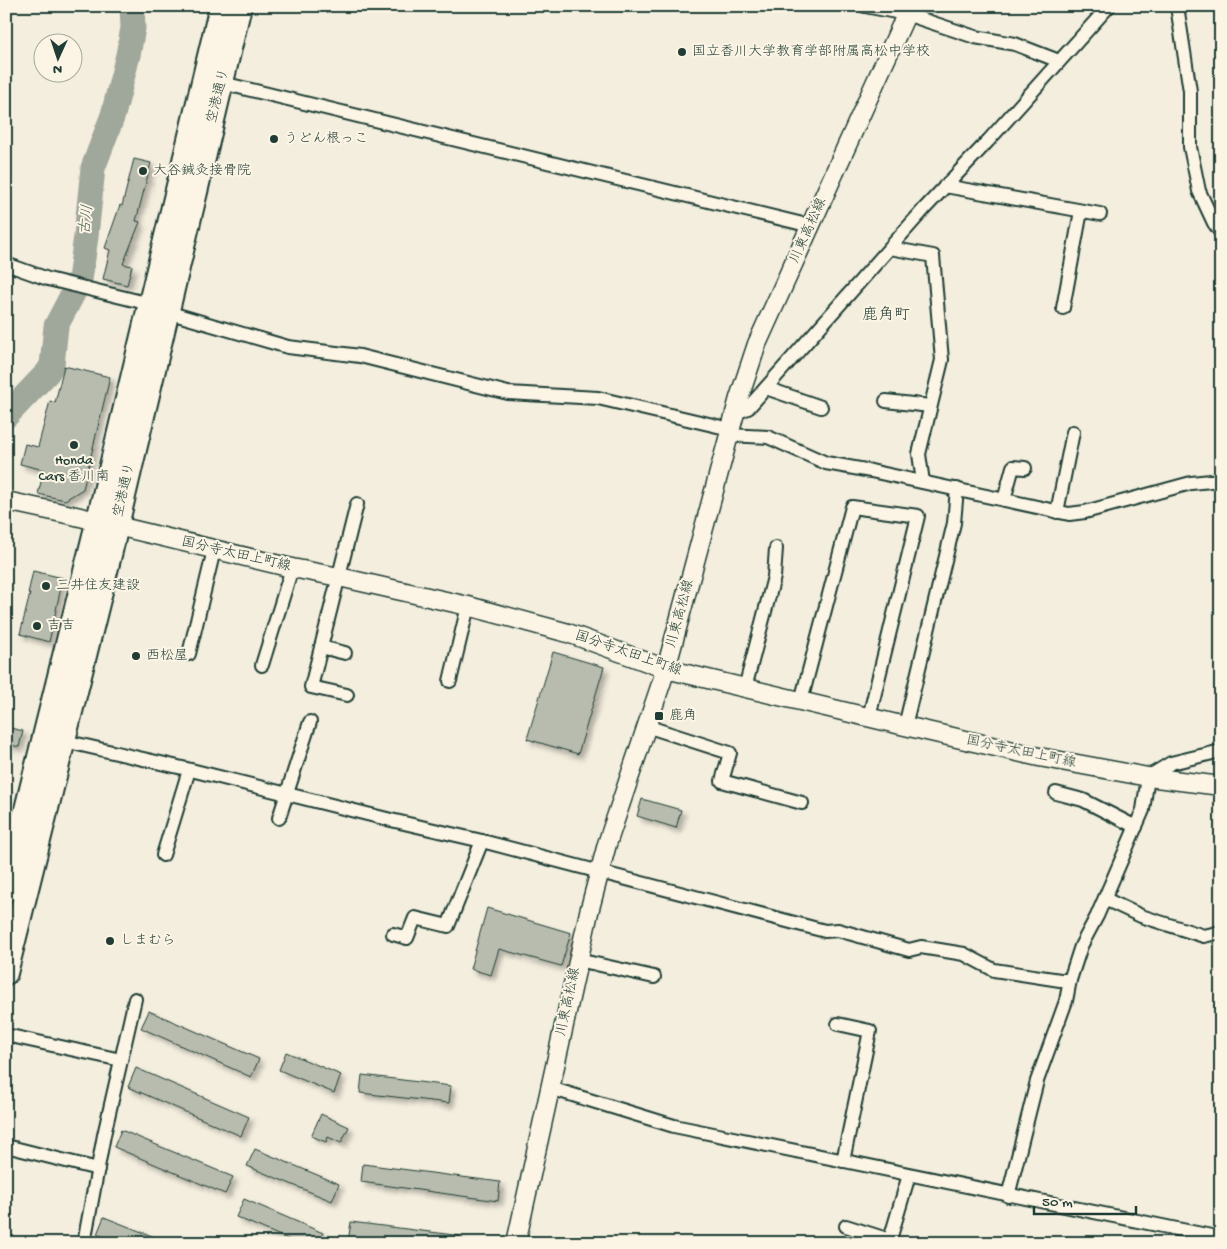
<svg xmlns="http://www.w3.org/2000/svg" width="1227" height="1249" font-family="'Gochi Hand','Klee One',sans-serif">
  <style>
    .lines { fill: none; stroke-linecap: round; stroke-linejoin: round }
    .river { stroke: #a0a89b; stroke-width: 25 }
    .building { fill: #b8bcae; stroke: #1f3d34; filter: url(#shadow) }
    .street-casing { stroke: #1f3d34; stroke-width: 16 }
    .secondary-casing { stroke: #1f3d34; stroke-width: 21 }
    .highway-casing { stroke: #1f3d34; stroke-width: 26 }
    .street { stroke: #fcf5e5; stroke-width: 12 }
    .secondary { stroke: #fcf5e5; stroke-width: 18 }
    .highway { stroke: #fcf5e5; stroke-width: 22 }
    .poi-dot { fill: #1f3d34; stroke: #fcf5e5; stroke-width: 2 }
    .labels { text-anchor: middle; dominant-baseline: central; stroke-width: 4; stroke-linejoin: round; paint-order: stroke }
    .poi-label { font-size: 14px; fill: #1f3d34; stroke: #fcf5e5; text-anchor: start }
    .street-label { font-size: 14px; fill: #1f3d34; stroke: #fcf5e5 }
    .water-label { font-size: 15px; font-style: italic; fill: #465d53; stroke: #fcf5e5 }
    .quarter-label { font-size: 16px; fill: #1f3d34; stroke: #fcf5e5 }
  </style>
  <defs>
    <filter id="shadow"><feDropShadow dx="4.5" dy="4.5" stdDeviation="2.5" flood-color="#0004"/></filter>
  </defs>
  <rect width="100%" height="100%" fill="#f3eede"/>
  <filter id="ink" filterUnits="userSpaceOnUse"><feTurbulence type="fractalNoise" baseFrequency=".02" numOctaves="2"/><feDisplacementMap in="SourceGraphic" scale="10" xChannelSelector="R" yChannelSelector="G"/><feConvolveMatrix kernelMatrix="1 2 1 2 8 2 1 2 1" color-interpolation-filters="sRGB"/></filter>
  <g filter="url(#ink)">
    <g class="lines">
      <polyline class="river" points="6,416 48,372 52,365 56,326 80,280 86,236 93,168 113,115 128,55 133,28 132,6"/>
    </g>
    <g class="building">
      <polygon points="134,159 151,163 136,221 140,222 123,264 132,266 127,285 103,279 110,250 105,248 120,205 122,206"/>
      <polygon points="64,366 110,377 83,489 65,500 38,494 44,470 20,464 25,444 38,447 50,401 55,403"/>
      <polygon points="33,571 63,578 49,642 20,634 30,594 28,594"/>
      <polygon points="553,652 604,667 578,754 527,739"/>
      <polygon points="6,727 23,731 19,747 6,744"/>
      <polygon points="642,799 681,810 676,828 637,816"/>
      <polygon points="487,908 571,933 561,966 499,949 491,975 470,969"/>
      <polygon points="149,1011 259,1059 251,1077 141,1028"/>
      <polygon points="286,1052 341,1075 334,1093 279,1070"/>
      <polygon points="136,1068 249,1117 241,1136 128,1087"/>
      <polygon points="362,1075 451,1086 449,1103 360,1093"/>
      <polygon points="321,1114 349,1127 341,1143 328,1137 326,1142 311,1136"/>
      <polygon points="121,1130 233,1177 225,1194 114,1147"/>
      <polygon points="255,1149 339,1184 332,1201 247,1166"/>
      <polygon points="363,1164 500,1182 498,1201 361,1182"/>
      <polygon points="244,1199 323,1233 319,1243 297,1243 236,1217"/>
      <polygon points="104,1217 167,1242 167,1243 118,1243 97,1234"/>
      <polygon points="351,1222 462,1236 462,1243 348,1242"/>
    </g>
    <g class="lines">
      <defs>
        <g id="street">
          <polyline points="865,6 906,14 975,37 1015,44 1059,61"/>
          <polyline points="1177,6 1190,91 1190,147 1199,191 1214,223 1221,233"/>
          <polyline points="218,82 811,226"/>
          <polyline points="945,186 1100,214"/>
          <polyline points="890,248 933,256 942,360 919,454 923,482"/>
          <polyline points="6,264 48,279 150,304"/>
          <polyline points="1063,308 1081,211"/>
          <polyline points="167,312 288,347 360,356 508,393 598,398 730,429"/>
          <polyline points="766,388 821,407"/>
          <polyline points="886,401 930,406"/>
          <polyline points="734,414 748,408 925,208 988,141 1109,6"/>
          <polyline points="729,435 768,437 826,463 871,471 1069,514 1085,512 1191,483 1221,480"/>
          <polyline points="1004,500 1013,467 1025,468"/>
          <polyline points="1057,512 1073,432"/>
          <polyline points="321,647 345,653"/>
          <polyline points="189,654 214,550"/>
          <polyline points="262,665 292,568"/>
          <polyline points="450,681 468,606"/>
          <polyline points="745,688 774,577 776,548"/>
          <polyline points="347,695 311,687 357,504"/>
          <polyline points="801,701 852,507 918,516 869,717"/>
          <polyline points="646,726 730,753 722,781 802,803"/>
          <polyline points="905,726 954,523 957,489"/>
          <polyline points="64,741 187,769 391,820 482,841 825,931 838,930 909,950 921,947 964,954 994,970 1060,980 1070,980"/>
          <polyline points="1056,793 1083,800 1136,827"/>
          <polyline points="279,818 310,722"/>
          <polyline points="163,855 189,770"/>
          <polyline points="1105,899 1141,916 1204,936 1221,932"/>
          <polyline points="393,934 407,938 415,918 448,926 482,841"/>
          <polyline points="578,960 654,977"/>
          <polyline points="838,1024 870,1031 843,1161"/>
          <polyline points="6,1035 121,1060"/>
          <polyline points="550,1088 674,1126 1221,1238"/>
          <polyline points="6,1146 98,1169"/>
          <polyline points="1008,1196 1037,1081 1066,1001 1070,980 1081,946 1097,916 1143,810 1148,777 1171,763 1221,751"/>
          <polyline points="846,1226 890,1240"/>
          <polyline points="84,1243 104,1135 135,999"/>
          <polyline points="889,1243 909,1175"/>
        </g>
        <g id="secondary">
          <polyline points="6,501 76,516 292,568 339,577 468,606 568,633 666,669 905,726 1039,757 1148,777 1221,786"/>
          <polyline points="516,1243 589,912 607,844 666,669 739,398 757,344 910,6"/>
        </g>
        <g id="highway">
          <polyline points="6,890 105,491 221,6"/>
          <polyline points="6,973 111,551 240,6"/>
        </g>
      </defs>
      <use href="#street" class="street-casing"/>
      <use href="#secondary" class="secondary-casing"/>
      <use href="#highway" class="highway-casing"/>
      <use href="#street" class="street"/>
      <use href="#secondary" class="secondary"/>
      <use href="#highway" class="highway"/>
    </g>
  </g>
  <g class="poi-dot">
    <circle cx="682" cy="52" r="5"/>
    <circle cx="274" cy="139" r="5"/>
    <circle cx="143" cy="171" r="5"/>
    <circle cx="74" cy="445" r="5"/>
    <circle cx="46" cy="586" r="5"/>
    <circle cx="37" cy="626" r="5"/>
    <circle cx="136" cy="656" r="5"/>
    <rect x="654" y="711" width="10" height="10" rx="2.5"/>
    <circle cx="110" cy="941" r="5"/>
  </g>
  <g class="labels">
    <g class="poi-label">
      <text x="692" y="52">国立香川大学教育学部附属高松中学校</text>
      <text x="284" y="139">うどん根っこ</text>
      <text x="153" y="171">大谷鍼灸接骨院</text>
      <text x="74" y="461" text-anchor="middle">Honda<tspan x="74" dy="16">Cars 香川南</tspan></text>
      <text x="56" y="586">三井住友建設</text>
      <text x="47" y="626">吉吉</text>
      <text x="146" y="656">西松屋</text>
      <text x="669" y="716">鹿角</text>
      <text x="120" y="941">しまむら</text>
    </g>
    <g class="street-label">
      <text transform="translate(219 96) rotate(-76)">空港通り</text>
      <text transform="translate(809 231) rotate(-66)">川東高松線</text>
      <text transform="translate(125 490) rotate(-77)">空港通り</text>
      <text transform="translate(236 555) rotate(13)">国分寺太田上町線</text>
      <text transform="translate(681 614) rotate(-75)">川東高松線</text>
      <text transform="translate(628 654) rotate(19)">国分寺太田上町線</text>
      <text transform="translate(1021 752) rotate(12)">国分寺太田上町線</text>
      <text transform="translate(569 1002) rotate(-78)">川東高松線</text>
    </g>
    <g class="water-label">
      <text transform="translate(87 220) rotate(-83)">古川</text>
    </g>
    <g class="quarter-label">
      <text x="886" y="316">鹿角町</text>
    </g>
  </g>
  <rect width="1227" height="1249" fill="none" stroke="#fcf5e5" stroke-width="25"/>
  <rect x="12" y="12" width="1202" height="1224" fill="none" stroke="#1f3d34" stroke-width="2" filter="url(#ink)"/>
  <g transform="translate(58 58) rotate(183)"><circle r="24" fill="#fcf5e5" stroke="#a4ab9e"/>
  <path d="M0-4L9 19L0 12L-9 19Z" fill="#1f3d34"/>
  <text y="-8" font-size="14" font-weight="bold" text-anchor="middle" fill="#1f3d34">N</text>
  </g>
  <path d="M1034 1206v8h102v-8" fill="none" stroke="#1f3d34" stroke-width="2.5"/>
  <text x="1042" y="1206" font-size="15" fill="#1f3d34" stroke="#fcf5e5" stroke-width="4" paint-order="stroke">50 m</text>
</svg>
